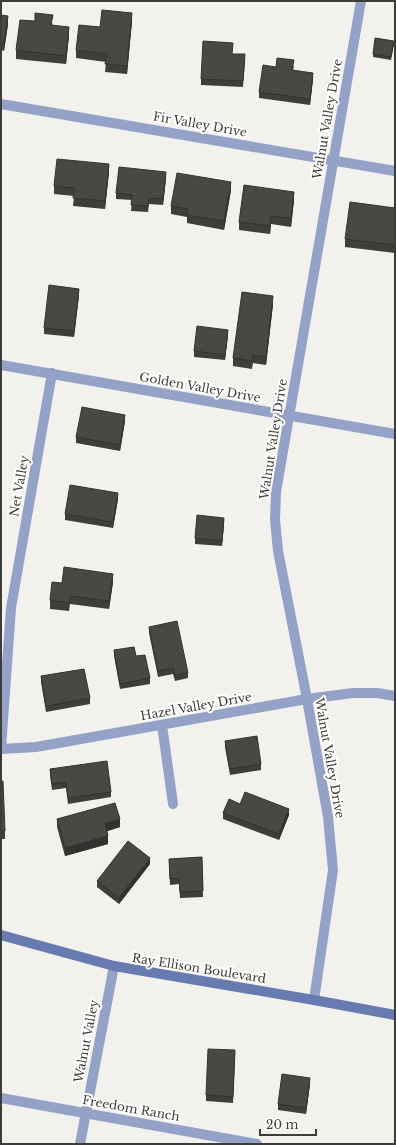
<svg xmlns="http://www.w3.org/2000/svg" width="396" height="1145" font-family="'Libre Baskerville',serif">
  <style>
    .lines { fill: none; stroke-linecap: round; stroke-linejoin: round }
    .street { stroke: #93a2c6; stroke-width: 10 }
    .secondary { stroke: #677bb0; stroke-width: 10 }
    .wall { fill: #3e3e3b }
    .shaded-wall { fill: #323230 }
    .building { fill: #484845; stroke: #323230 }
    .labels { text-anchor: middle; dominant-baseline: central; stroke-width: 4; stroke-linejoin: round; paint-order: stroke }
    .street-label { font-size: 12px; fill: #3c3c3b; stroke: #fffffd }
  </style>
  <rect width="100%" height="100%" fill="#f2f1ee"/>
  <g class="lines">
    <g class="street">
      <polyline points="1,104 395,171"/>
      <polyline points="1,365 395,434"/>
      <polyline points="162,725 173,804"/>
      <polyline points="1,748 11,608 52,373"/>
      <polyline points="1,749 36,747 307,699 353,693 377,693 395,696"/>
      <polyline points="314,1000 333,870 328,817 307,699 278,551 275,520 276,492 361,1"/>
      <polyline points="1,1098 257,1144"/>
      <polyline points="80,1144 114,966"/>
    </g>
    <polyline class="secondary" points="1,935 114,966 314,1000 395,1015"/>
  </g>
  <g class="wall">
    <polygon points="1,15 8,24 4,51 1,50"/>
    <polygon points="132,21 127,74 105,72 106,62 76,58 76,50 100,27"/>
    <polygon points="53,23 52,25 69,35 66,64 16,59 16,50"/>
    <polygon points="394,44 391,60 373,57 373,54"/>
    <polygon points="233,54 245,60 243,87 201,85 201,79"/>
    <polygon points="294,66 293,70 313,79 310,105 259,98 259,92 276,67"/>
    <polygon points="109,172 105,209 73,206 74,196 54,194 54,186"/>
    <polygon points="166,178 163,205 149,204 148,212 131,211 132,200 116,199 116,193"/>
    <polygon points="231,190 224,230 187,223 187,217 171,214 171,206"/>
    <polygon points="294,200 291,227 271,224 270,234 239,230 239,222"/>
    <polygon points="395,208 395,253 345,247 345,239"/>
    <polygon points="79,295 74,337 44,334 44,328"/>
    <polygon points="273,304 266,365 253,363 252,369 233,366 233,358"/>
    <polygon points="228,335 225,360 194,357 194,351"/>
    <polygon points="125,421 120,451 76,443 76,437"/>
    <polygon points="118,499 113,528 65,520 65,514"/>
    <polygon points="224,524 222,546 195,544 195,538"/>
    <polygon points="113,582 109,609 70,604 69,611 50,609 50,600 62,583"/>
    <polygon points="149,627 188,673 188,678 175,681 173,674 158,677 149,633"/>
    <polygon points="114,650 136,656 150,678 150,684 120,689 114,656"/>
    <polygon points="41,676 90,698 90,704 46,712 41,682"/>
    <polygon points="225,741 261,764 261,770 230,775 225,747"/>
    <polygon points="50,769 111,792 111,797 68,804 66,788 52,790 50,775"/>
    <polygon points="1,781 5,831 5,839 1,839"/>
    <polygon points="240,804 289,815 279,840 223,819 223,813"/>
    <polygon points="57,819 120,827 107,831 108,844 65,856 57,827"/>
    <polygon points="202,857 203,897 180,898 179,884 170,885 169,859"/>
    <polygon points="150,864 119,904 97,887 97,881"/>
    <polygon points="235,1056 233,1103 206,1101 206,1095"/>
    <polygon points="310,1084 306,1114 278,1110 278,1104"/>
  </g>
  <g class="shaded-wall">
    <polygon points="132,13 132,21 127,74 127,66"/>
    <polygon points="8,16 8,24 4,51 4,42"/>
    <polygon points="69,27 69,35 66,64 66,56"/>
    <polygon points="313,73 313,79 310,105 310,99"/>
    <polygon points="109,164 109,172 105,209 105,201"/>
    <polygon points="166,172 166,178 163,205 163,199"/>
    <polygon points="231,182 231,190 224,230 224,221"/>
    <polygon points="294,192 294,200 291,227 291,218"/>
    <polygon points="271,216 271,224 270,234 270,226"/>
    <polygon points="79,289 79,295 74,337 74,331"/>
    <polygon points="273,296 273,304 266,365 266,357"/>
    <polygon points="228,330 228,335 225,360 225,355"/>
    <polygon points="125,415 125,421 120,451 120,445"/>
    <polygon points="118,493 118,499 113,528 113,522"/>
    <polygon points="224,518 224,524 222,546 222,541"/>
    <polygon points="113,574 113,582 109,609 109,601"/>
    <polygon points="289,809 289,815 279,840 279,834"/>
    <polygon points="120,819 120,827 105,832 105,823"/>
    <polygon points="108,836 108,844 65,856 65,848"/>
    <polygon points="150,858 150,864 119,904 119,898"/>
    <polygon points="310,1078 310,1084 306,1114 306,1108"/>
  </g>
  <g class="building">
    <polygon points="102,10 132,13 127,66 105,64 107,54 76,50 79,25 100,27"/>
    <polygon points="35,13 53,15 51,25 69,27 66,56 16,50 20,20 35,21"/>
    <polygon points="1,15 8,16 4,42 1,42"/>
    <polygon points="375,38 394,41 391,57 373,54"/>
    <polygon points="203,41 233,43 232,54 245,54 243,81 201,79"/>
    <polygon points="277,58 294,60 292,70 313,73 310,99 259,92 263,65 276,67"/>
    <polygon points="57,159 109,164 105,201 73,198 74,188 54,186"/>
    <polygon points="119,167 166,172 163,199 149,198 148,206 131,205 132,195 116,193"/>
    <polygon points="177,173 231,182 224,221 187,215 188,209 171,206"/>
    <polygon points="244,185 294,192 291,218 271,216 270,226 239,222"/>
    <polygon points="350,202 395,208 395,245 345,239"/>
    <polygon points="49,285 79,289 74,331 44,328"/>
    <polygon points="242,292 273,296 266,357 253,355 252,361 233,358"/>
    <polygon points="197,326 228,330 225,355 194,351"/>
    <polygon points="82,407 125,415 120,445 76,437"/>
    <polygon points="70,485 118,493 113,522 65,514"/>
    <polygon points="197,515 224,518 222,541 195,538"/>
    <polygon points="64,567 113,574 109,601 70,596 69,603 50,600 52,582 62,583"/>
    <polygon points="177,621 188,673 175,675 173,668 158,671 149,627"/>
    <polygon points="134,647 136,656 145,655 150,678 120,684 114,650"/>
    <polygon points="84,669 90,698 46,706 41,676"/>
    <polygon points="257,736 261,764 230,769 225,741"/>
    <polygon points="107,761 111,792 68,798 66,782 52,784 50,769"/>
    <polygon points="1,781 3,781 5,831 1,831"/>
    <polygon points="245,792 289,809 279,834 223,813 229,799 240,804"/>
    <polygon points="115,803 120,819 105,823 108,836 65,848 57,819"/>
    <polygon points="128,841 150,858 119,898 97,881"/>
    <polygon points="202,857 203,891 180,892 179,878 170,879 169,859"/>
    <polygon points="208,1049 235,1050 233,1097 206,1095"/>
    <polygon points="282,1074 310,1078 306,1108 278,1104"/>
  </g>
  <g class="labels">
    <g class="street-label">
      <text transform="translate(327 119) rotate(-80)">Walnut Valley Drive</text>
      <text transform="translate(200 124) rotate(10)">Fir Valley Drive</text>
      <text transform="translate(200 387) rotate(10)">Golden Valley Drive</text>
      <text transform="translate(273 439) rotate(-81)">Walnut Valley Drive</text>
      <text transform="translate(19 486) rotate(-80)">Net Valley</text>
      <text transform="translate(196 706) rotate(-10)">Hazel Valley Drive</text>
      <text transform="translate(330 758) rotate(80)">Walnut Valley Drive</text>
      <text transform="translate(199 968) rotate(9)">Ray Ellison Boulevard</text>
      <text transform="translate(86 1041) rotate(-79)">Walnut Valley</text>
      <text transform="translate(131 1108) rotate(10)">Freedom Ranch</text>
    </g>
  </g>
  <rect width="396" height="1145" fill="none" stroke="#3c3c3b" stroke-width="4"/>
  <path d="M260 1129v6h56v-6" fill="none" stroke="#3c3c3b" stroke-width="2"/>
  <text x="266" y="1129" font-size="12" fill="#3c3c3b" stroke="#fffffd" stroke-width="3" paint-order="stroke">20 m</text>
</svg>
